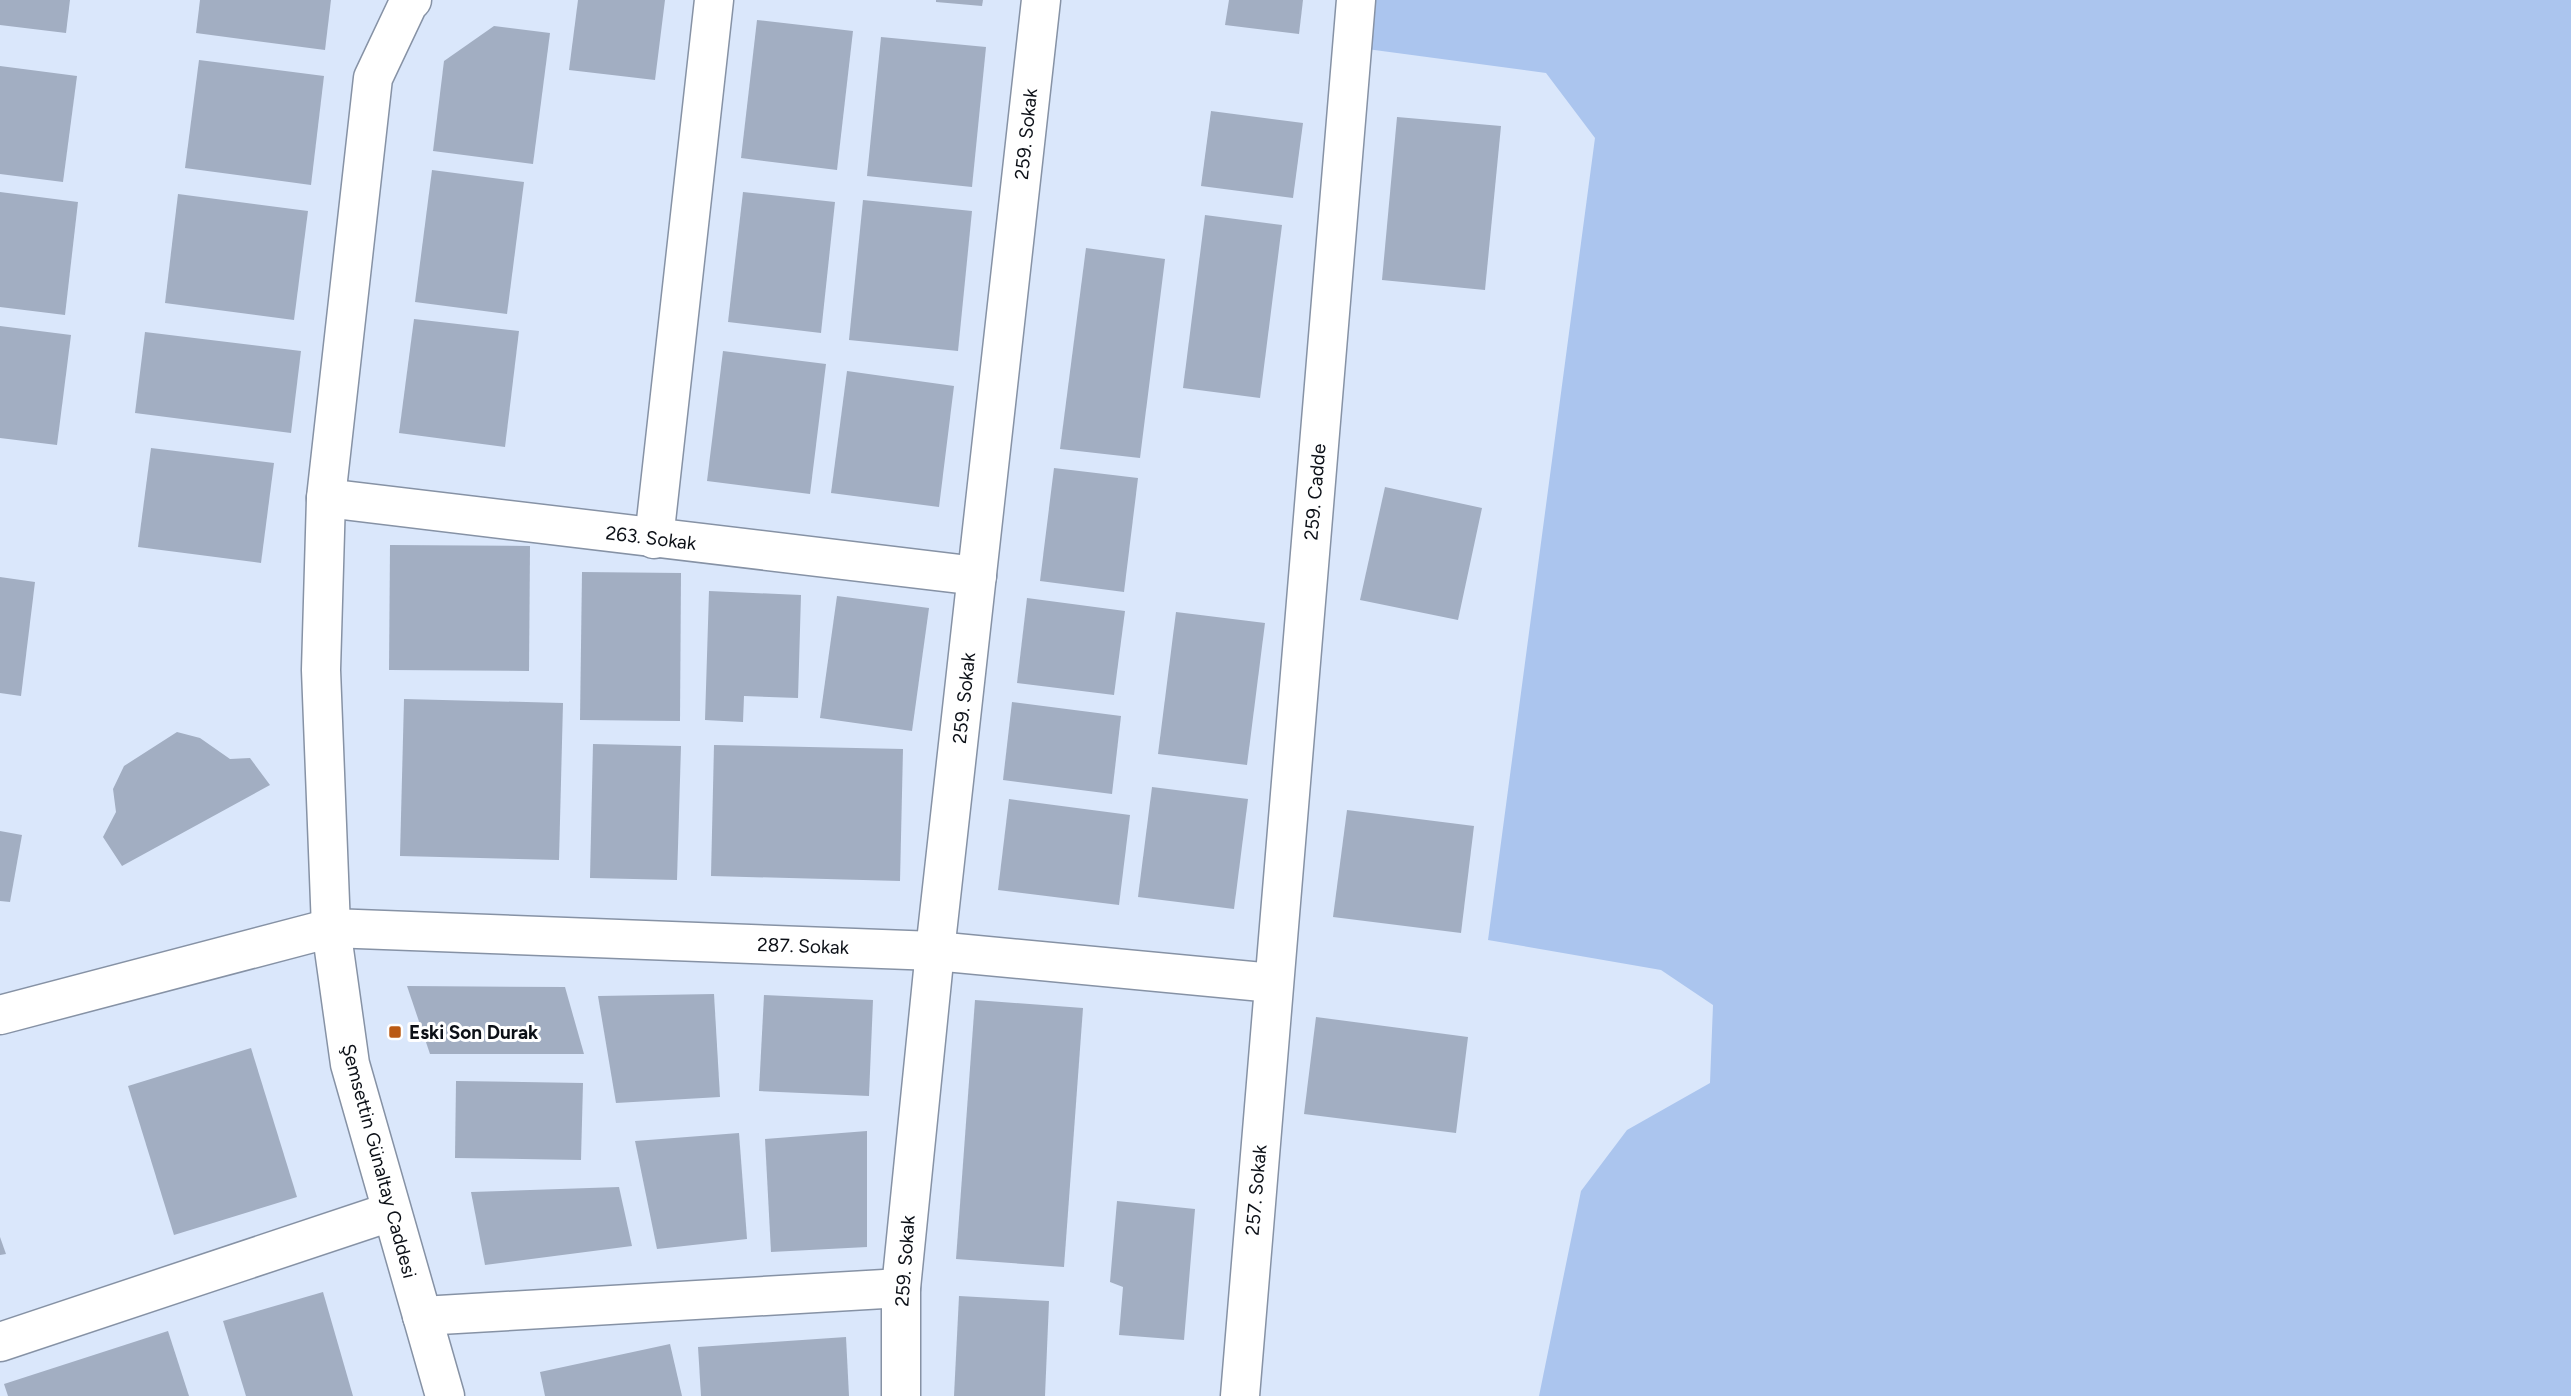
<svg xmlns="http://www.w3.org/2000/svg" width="2571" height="1396" font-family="Figtree,sans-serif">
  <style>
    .green { fill: #abc5ee }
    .building { fill: #a2aec2 }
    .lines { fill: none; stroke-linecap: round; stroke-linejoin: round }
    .minor-casing { stroke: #8692a5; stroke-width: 41 }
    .tertiary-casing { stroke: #8692a5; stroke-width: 41 }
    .minor { stroke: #fff; stroke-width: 38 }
    .tertiary { stroke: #fff; stroke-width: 38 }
    .poi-dot { fill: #ba5a14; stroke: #fff; stroke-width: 2.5 }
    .labels { text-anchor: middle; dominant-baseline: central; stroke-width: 6; stroke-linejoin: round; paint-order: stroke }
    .street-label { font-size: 19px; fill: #0c1017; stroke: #fff }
    .poi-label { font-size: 19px; font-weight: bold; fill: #0c1017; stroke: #fff; text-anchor: start }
  </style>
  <rect width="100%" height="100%" fill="#dae7fb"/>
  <polygon class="green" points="1356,0 2571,0 2571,1396 1539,1396 1581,1191 1627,1130 1710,1083 1713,1005 1661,970 1488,940 1595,138 1546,73 1352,47"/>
  <g class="building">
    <polygon points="0,0 70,0 66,33 0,25"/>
    <polygon points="200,0 331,0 325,50 196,33"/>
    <polygon points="578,0 665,0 655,80 569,70"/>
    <polygon points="936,0 983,0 982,6 936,2"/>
    <polygon points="1229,0 1303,0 1299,34 1225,25"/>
    <polygon points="757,20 853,31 837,170 741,158"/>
    <polygon points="494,26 550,33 533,164 433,151 444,61"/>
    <polygon points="881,37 986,47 972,187 867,176"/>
    <polygon points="199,60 324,76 311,185 185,168"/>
    <polygon points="0,66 77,76 63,182 0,174"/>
    <polygon points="1211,111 1303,123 1293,198 1201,186"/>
    <polygon points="1397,117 1501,126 1485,290 1382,280"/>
    <polygon points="432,170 524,182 507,314 415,302"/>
    <polygon points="0,192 78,202 65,315 0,307"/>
    <polygon points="743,192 835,202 821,333 728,322"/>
    <polygon points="178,194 308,211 294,320 165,303"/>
    <polygon points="863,200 972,211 958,351 849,340"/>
    <polygon points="1205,215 1282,225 1260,398 1183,388"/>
    <polygon points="1086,248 1165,259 1140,458 1060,449"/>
    <polygon points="414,319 519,331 505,447 399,433"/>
    <polygon points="0,326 71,335 57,445 0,438"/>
    <polygon points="145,332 301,351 291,433 135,413"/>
    <polygon points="723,351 826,364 810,494 707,481"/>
    <polygon points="847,371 954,386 939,507 831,493"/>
    <polygon points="151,448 274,463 261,563 138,547"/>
    <polygon points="1054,468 1138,478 1124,592 1040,581"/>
    <polygon points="1385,487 1482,508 1458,620 1360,600"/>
    <polygon points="390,545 530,546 529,671 389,670"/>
    <polygon points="582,572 681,573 680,721 580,720"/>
    <polygon points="0,577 35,582 21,696 0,693"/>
    <polygon points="709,591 801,595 798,698 744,696 743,722 705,720"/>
    <polygon points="837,596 929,608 912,731 820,718"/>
    <polygon points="1027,598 1125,611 1114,695 1017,683"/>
    <polygon points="1176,612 1265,623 1247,765 1158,754"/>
    <polygon points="404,699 563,703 559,860 400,856"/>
    <polygon points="1012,702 1121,716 1112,794 1003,780"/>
    <polygon points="177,732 200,738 230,759 250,758 270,785 122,866 103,837 116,812 113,789 124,766"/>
    <polygon points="593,744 681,746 677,880 590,878"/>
    <polygon points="714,745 903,749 900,881 711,876"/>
    <polygon points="1152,787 1248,799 1234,909 1138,897"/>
    <polygon points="1009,799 1130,815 1119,905 998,890"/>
    <polygon points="1347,810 1474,826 1461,933 1333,917"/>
    <polygon points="0,831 22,835 10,902 0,901"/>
    <polygon points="407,986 565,987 584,1054 430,1054"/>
    <polygon points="714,994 720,1097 616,1103 598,996"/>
    <polygon points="764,995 873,1000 869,1096 759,1091"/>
    <polygon points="975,1000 1083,1008 1064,1267 956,1259"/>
    <polygon points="1316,1017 1468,1037 1456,1133 1304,1114"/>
    <polygon points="251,1048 297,1197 174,1235 128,1086"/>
    <polygon points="456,1081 583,1083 581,1160 455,1158"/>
    <polygon points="867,1131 867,1247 771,1252 765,1139"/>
    <polygon points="739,1133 747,1239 657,1249 635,1141"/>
    <polygon points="619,1187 632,1246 485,1265 471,1192"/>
    <polygon points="1117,1201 1195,1209 1184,1340 1119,1335 1123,1287 1110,1282"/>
    <polygon points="0,1237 6,1254 0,1255"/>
    <polygon points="323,1292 353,1396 246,1396 223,1321"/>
    <polygon points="959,1296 1049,1301 1045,1396 954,1396"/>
    <polygon points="168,1331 189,1396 8,1396 4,1384"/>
    <polygon points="846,1337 849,1396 701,1396 698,1347"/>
    <polygon points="670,1344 682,1396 545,1396 540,1372"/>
  </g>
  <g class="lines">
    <defs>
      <g id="minor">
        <polyline points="412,0 408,4 373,78 326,498 321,670 331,928 935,951 1273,983"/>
        <polyline points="326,498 977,576"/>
        <polyline points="654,539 714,0"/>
        <polyline points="422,1316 901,1288"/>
        <polyline points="0,1342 390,1212"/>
        <polyline points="901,1396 901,1288 935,951 1041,0"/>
        <polyline points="1240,1396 1356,0"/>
      </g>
      <polyline id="tertiary" points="0,1015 331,928 350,1064 445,1396"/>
    </defs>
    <use href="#minor" class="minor-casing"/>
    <use href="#tertiary" class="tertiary-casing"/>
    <use href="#minor" class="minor"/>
    <use href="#tertiary" class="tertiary"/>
  </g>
  <rect class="poi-dot" x="388" y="1025" width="14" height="14" rx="3.5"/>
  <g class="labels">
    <g class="street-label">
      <text transform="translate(1026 134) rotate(-84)">259. Sokak</text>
      <text transform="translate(1315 492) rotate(-85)">259. Cadde</text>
      <text transform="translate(651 538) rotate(7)">263. Sokak</text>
      <text transform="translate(964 698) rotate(-84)">259. Sokak</text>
      <text transform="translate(803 946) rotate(2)">287. Sokak</text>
      <text transform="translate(379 1161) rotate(75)">Şemsettin Günaltay Caddesi</text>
      <text transform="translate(1256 1190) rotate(-85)">257. Sokak</text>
      <text transform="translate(905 1261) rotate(-86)">259. Sokak</text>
    </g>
    <g class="poi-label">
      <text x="409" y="1032">Eski Son Durak</text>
    </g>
  </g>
</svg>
